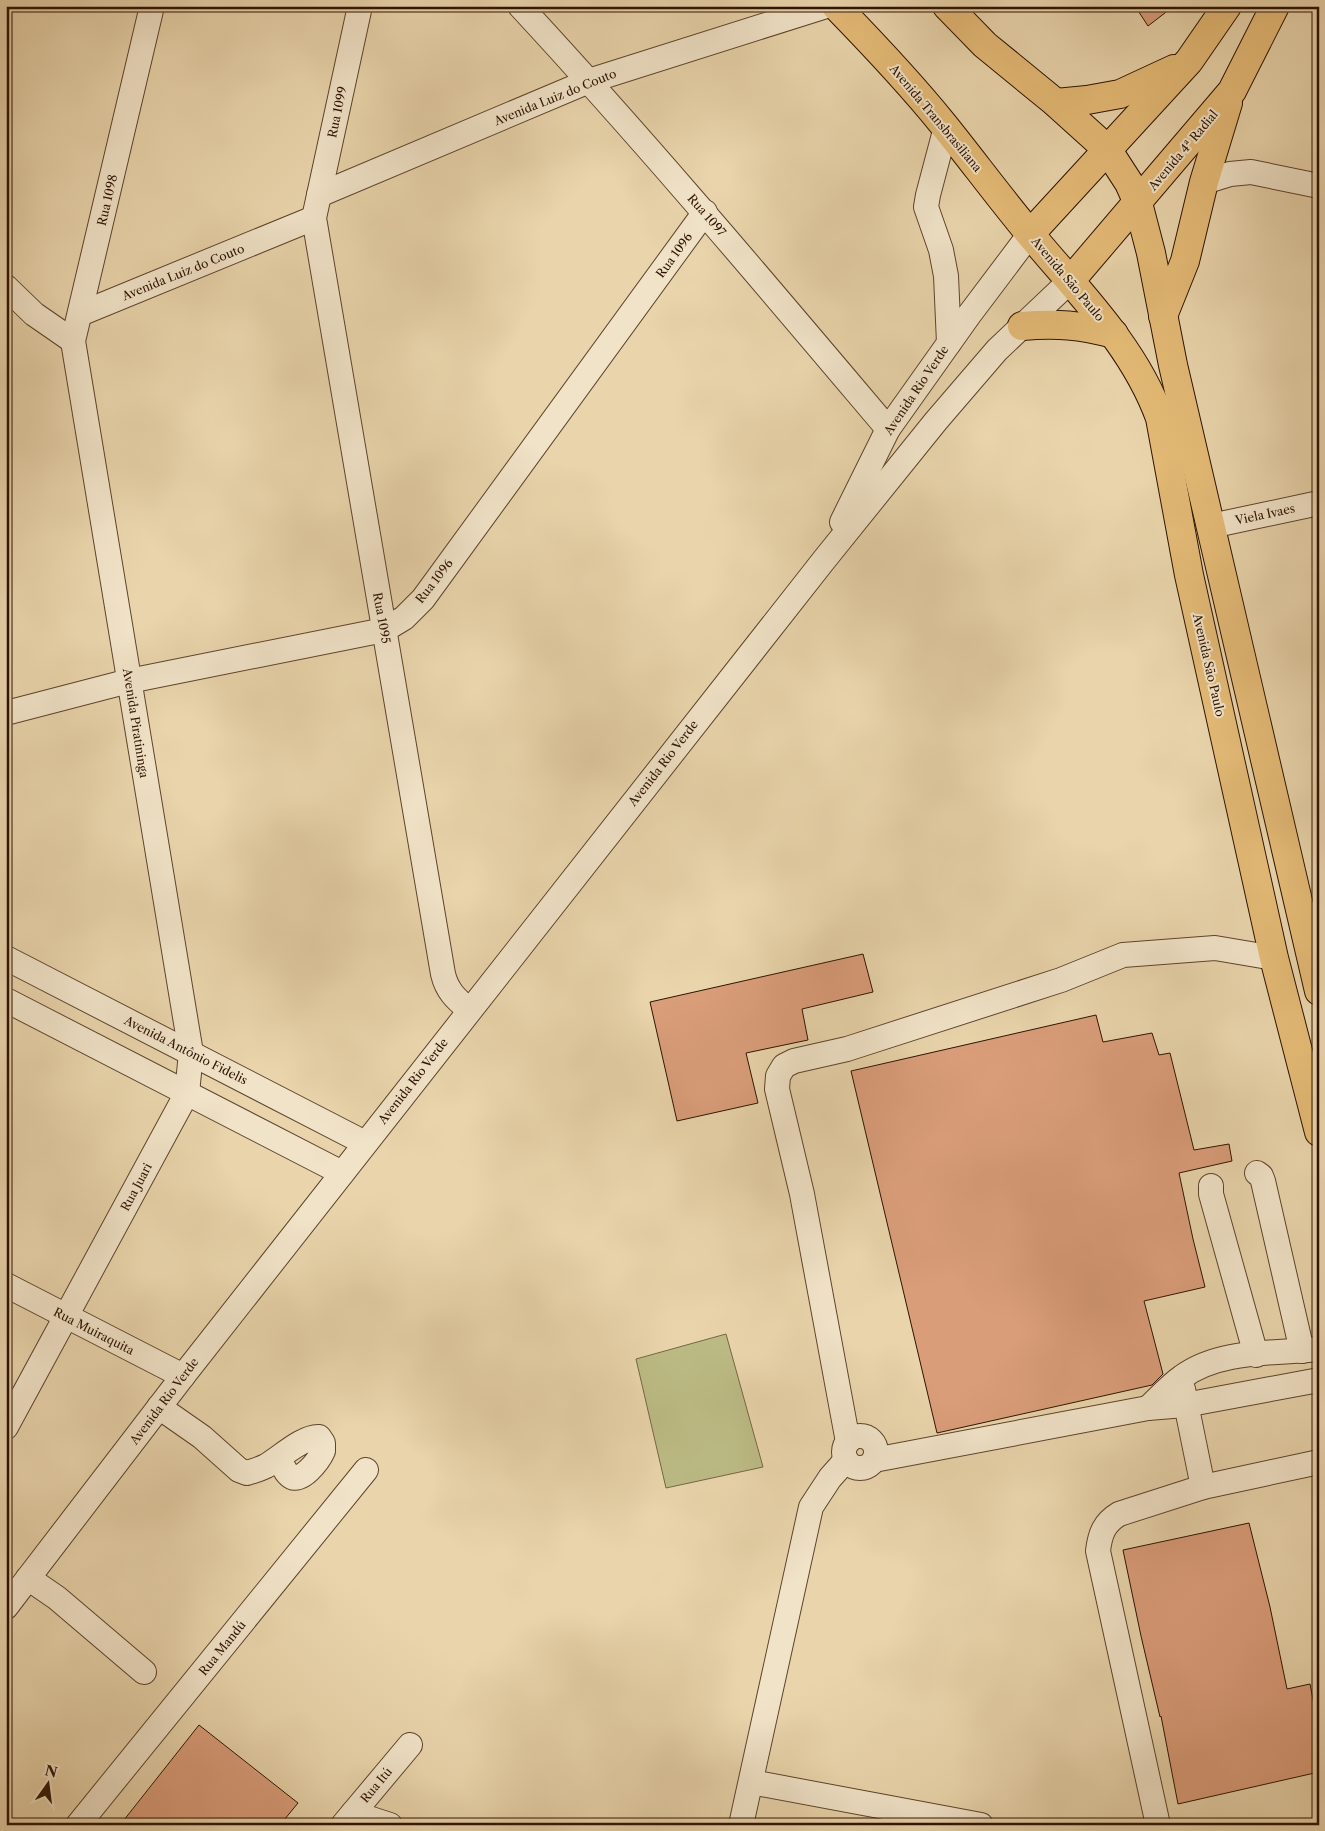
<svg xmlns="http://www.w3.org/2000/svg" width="1325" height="1831" font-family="'Libre Caslon Text',serif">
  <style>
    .green { fill: #bcbb85; stroke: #756744 }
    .building { fill: #da9d7a; stroke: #2e1302 }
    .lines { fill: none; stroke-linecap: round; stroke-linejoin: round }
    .minor-casing { stroke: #5d432c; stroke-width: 26 }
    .major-casing { stroke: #2e1302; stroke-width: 30 }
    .minor { stroke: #f1e3c8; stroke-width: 24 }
    .major { stroke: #e4ba76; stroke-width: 28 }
    .labels { text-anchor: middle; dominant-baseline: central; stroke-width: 4; stroke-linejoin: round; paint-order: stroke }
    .street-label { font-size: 12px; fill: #2e1302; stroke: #f1e3c8 }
  </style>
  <rect width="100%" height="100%" fill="#e9d4ab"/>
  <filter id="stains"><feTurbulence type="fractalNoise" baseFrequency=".004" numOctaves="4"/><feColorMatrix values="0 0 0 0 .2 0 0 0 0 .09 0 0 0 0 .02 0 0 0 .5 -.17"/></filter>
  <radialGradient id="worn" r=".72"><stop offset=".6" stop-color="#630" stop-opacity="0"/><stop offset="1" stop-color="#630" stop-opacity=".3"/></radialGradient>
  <polygon class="green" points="726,1334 763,1467 666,1488 636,1359"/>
  <g class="building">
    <polygon points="1135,6 1174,6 1148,26"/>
    <polygon points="863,954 873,992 802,1009 808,1040 746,1053 758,1103 677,1121 650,1002"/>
    <polygon points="1096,1015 1103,1042 1152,1033 1159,1055 1170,1053 1194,1150 1229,1144 1232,1161 1179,1173 1193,1239 1205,1287 1144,1301 1163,1374 1152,1385 937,1433 851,1071"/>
    <polygon points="1249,1523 1270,1607 1287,1689 1310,1684 1319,1730 1319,1772 1178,1804 1161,1716 1160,1717 1141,1636 1123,1550"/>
    <polygon points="199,1725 298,1803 280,1825 120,1825"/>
  </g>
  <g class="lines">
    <defs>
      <g id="minor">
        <path d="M 360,6 L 314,218 L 443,974 C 447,991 456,999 469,1010"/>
        <path d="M 520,6 C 647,143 767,286 888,429"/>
        <polyline points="946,127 928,195 926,207 941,250 946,276 949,343"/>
        <polyline points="1204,182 1230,174 1251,172 1319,186"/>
        <polyline points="319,195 589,81 826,6"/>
        <polyline points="6,287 34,314 73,341"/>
        <polyline points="80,314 314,218"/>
        <polyline points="842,522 888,429 969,315 1030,234"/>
        <polyline points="1211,526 1319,503"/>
        <polyline points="6,713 129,681 384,630 404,618 423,599 705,212"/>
        <polyline points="6,958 365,1143"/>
        <polyline points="6,1000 342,1173"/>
        <polyline points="1257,1173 1261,1176 1263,1181 1302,1351"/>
        <polyline points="1211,1186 1211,1194 1256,1355"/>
        <polyline points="6,1285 183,1376"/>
        <polyline points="1183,1389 1203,1487"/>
        <path d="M 159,1407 L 202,1437 L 239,1470 L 247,1473 C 254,1471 260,1469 266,1466 C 280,1458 303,1436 319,1437 L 323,1443 C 323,1445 323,1448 323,1451 C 319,1460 300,1486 289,1475 C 284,1471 282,1463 279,1458"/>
        <path d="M 1148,1408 C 1159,1398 1169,1386 1182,1377 C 1220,1349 1274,1354 1319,1349"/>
        <polyline points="6,1427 187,1093 191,1053 73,341 152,6"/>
        <circle cx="860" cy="1452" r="16"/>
        <polyline points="848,1442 802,1194 777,1089 778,1076 784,1066 794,1061 847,1049 1061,980 1123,955 1215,948 1274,958"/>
        <polyline points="874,1460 1148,1408 1185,1405 1319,1380"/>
        <polyline points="28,1578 57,1598 144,1672"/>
        <polyline points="6,1607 183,1376 824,560 936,421 997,350 1071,280"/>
        <polyline points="751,1782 981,1825"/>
        <polyline points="353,1813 390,1825"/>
        <polyline points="78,1825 366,1470"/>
        <polyline points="343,1825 410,1745"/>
        <polyline points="741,1825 811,1507 830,1478 846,1460"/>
        <path d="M 1158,1825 L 1098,1551 C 1100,1534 1104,1523 1119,1514 L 1203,1487 L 1319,1462"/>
      </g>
      <g id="major">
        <path d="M 836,6 C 873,44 910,83 943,124 C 972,160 1000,198 1030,234 C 1078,292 1134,346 1160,418 L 1189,575 L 1274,958 L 1319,1132"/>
        <polyline points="947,6 985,45 1056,103 1107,149 1129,183 1138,203 1151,253 1173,365 1319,991"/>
        <polyline points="1056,103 1087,100 1120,94 1174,69"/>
        <polyline points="1030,234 1189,61 1227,6"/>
        <polyline points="1071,280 1232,91 1275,6"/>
        <polyline points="1163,316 1185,261 1204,182 1228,103"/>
        <path d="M 1022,326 C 1057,323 1080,325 1114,334"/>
      </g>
    </defs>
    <use href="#minor" class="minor-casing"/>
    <use href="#major" class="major-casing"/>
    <use href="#minor" class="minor"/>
    <use href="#major" class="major"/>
  </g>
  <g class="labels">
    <g class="street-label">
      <text transform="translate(555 97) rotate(-22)">Avenida Luiz do Couto</text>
      <text transform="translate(337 112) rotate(-78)">Rua 1099</text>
      <text transform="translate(936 118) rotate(50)">Avenida Transbrasiliana</text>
      <text transform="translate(1183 150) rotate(-50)">Avenida 4ª Radial</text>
      <text transform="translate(107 200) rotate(-77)">Rua 1098</text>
      <text transform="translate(707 215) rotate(49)">Rua 1097</text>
      <text transform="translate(674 255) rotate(-54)">Rua 1096</text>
      <text transform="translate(183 272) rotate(-22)">Avenida Luiz do Couto</text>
      <text transform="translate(1068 279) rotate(50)">Avenida São Paulo</text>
      <text transform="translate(916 390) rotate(-56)">Avenida Rio Verde</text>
      <text transform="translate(1265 514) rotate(-12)">Viela Ivaes</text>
      <text transform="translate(434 581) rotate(-52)">Rua 1096</text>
      <text transform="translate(382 618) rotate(80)">Rua 1095</text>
      <text transform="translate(1209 665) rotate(77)">Avenida São Paulo</text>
      <text transform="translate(136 723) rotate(81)">Avenida Piratininga</text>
      <text transform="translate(663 763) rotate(-52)">Avenida Rio Verde</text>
      <text transform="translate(186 1050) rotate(27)">Avenida Antônio Fidelis</text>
      <text transform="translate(413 1081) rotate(-52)">Avenida Rio Verde</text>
      <text transform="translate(136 1187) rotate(-62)">Rua Juari</text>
      <text transform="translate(94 1331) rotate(27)">Rua Muiraquita</text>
      <text transform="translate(164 1401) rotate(-53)">Avenida Rio Verde</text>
      <text transform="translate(222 1648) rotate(-51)">Rua Mandú</text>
      <text transform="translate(376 1785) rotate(-50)">Rua Itú</text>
    </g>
  </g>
  <rect width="1325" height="1831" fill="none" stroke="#e9d4ab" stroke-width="25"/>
  <rect x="8" y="8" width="1310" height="1816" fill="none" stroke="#2e1302" stroke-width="2.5"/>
  <rect x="12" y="12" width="1300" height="1806" fill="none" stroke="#2e1302"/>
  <g transform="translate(48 1784) rotate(14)" stroke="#f1e3c8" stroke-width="4" paint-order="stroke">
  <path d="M0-4L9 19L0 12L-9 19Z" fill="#2e1302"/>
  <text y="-8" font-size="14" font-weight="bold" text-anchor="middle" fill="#2e1302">N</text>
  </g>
  <rect width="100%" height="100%" filter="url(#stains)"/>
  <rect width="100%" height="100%" fill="url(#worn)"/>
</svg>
